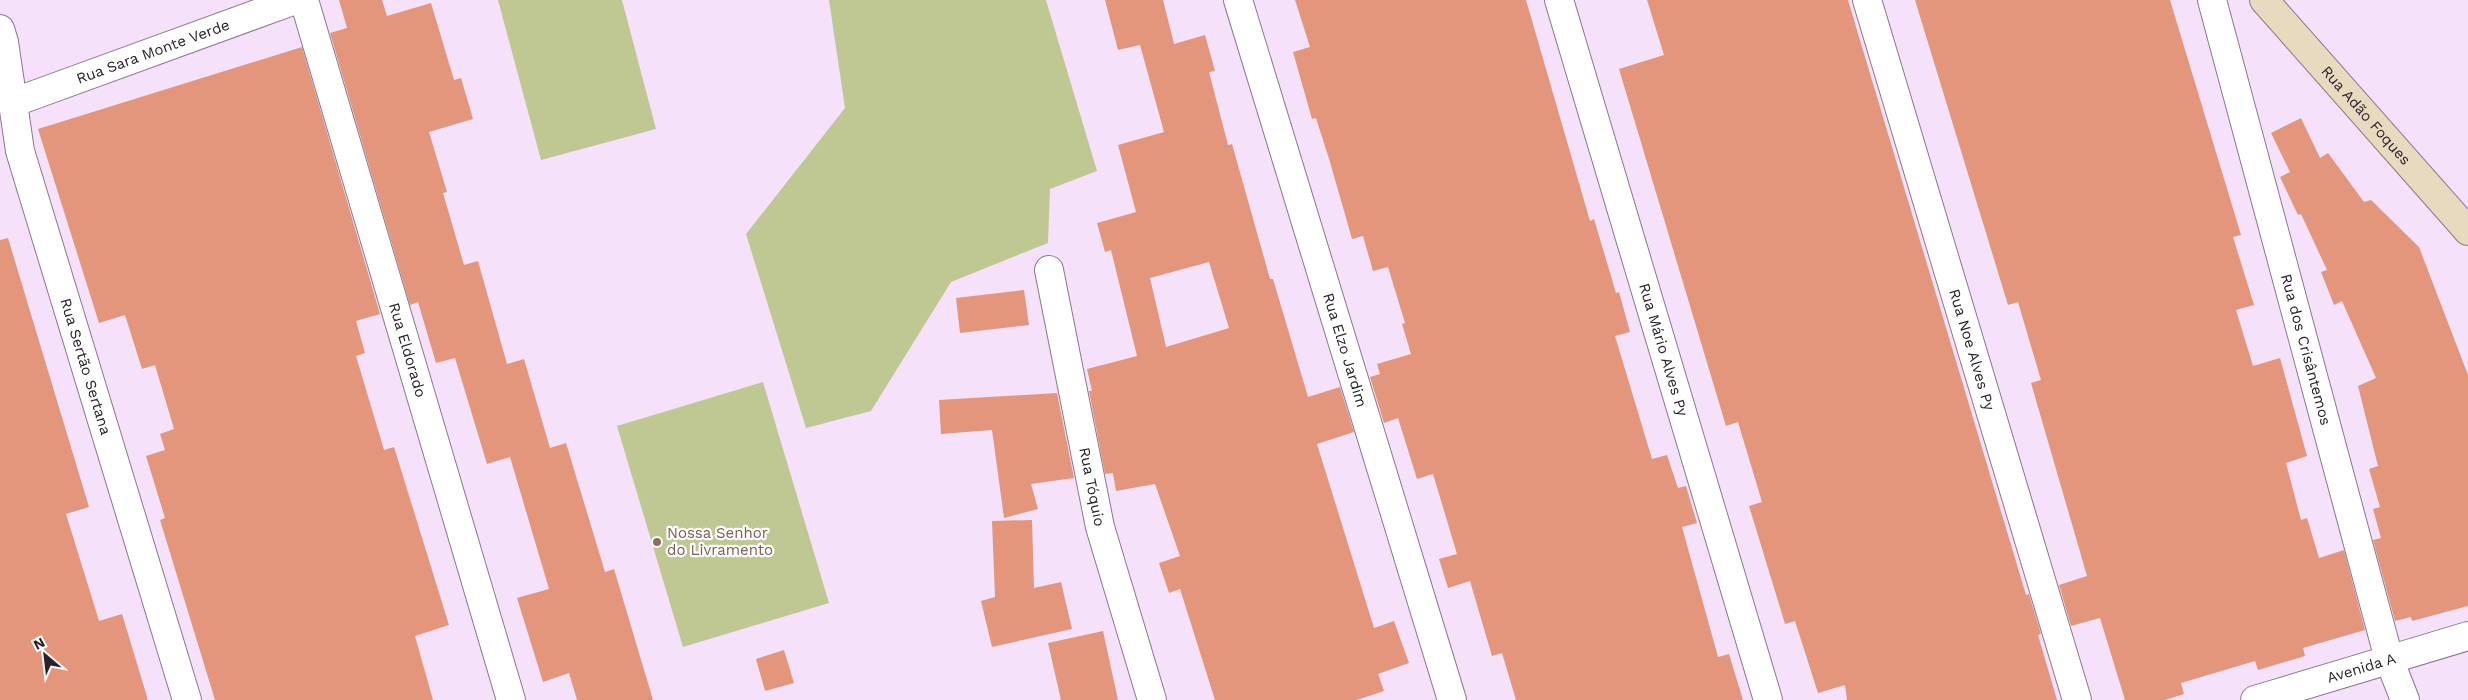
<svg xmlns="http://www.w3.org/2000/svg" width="2468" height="700" font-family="'Work Sans',sans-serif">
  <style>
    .green { fill: #bfc793 }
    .building { fill: #e3967c; fill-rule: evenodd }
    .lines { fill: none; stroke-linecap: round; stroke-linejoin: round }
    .minor-casing { stroke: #89788d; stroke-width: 30 }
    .secondary-casing { stroke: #89788d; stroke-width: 30 }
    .minor { stroke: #fff; stroke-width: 28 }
    .secondary { stroke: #e7dabe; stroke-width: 28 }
    .education-dot { fill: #8d6e63; stroke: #fff; stroke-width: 2 }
    .labels { text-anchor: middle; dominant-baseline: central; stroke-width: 4.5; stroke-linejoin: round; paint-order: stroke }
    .street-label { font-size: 15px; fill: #28212a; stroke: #fff }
    .education-label { font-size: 15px; fill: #785e54; stroke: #fff; text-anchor: start }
  </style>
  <rect width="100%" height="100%" fill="#f5e2fa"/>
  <g class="green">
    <polygon points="498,0 622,0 656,129 541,160"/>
    <polygon points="829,0 1046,0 1097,171 1050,189 1048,243 951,282 871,411 806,428 746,234 845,108"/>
    <polygon points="763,382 829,603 683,647 617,426"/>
  </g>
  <g class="building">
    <polygon points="339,0 382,0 387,16 431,3 454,80 461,78 473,119 429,132 447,192 443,193 464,265 478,261 507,364 524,359 550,448 566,443 605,572 614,569 653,700 577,700 569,673 543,682 517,598 549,589 510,457 487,464 455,358 436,363 418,302 410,305 330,33 347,28"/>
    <path d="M 1105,0 L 1163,0 L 1174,44 L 1205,35 L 1215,71 L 1209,72 L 1228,145 L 1232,144 L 1270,279 L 1273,279 L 1308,397 L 1340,387 L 1354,432 L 1317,444 L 1374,628 L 1394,621 L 1409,663 L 1378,674 L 1384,691 L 1357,700 L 1215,700 L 1180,589 L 1169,593 L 1159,563 L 1180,556 L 1155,484 L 1116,491 L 1113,473 L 1105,474 L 1089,391 L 1092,391 L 1087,369 L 1137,356 L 1111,250 L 1105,252 L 1097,223 L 1136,212 L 1118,145 L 1164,132 L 1140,45 L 1118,50 ZM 1209,262 L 1229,328 L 1166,347 L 1150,278 Z"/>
    <polygon points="1295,0 1526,0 1590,221 1594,219 1616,293 1619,292 1630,332 1615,336 1652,459 1667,455 1678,488 1686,486 1697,523 1682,527 1718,657 1729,654 1743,700 1516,700 1502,653 1492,656 1470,581 1448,588 1439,559 1457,554 1433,474 1417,479 1398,418 1384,423 1370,377 1380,374 1377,364 1411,354 1402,324 1405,323 1388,267 1373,271 1363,236 1352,239 1330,162 1316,118 1312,119 1293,52 1310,47"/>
    <polygon points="1647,0 1848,0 2026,595 2029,594 2041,634 2038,635 2057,700 1847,700 1845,685 1818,693 1795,621 1785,624 1749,506 1762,502 1738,422 1726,426 1619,69 1664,55"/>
    <polygon points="1915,0 2170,0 2241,235 2233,237 2254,305 2236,310 2253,366 2280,358 2307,456 2286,463 2301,520 2307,518 2319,558 2344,550 2365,630 2303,648 2305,656 2258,670 2255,661 2181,683 2184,694 2165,700 2125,700 2100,618 2071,626 2059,585 2087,576 2031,383 2041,380 2018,302 2008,305"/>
    <polygon points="302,47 380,314 356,321 365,353 356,356 384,450 394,447 449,625 415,636 433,700 215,700 160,520 165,518 146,456 165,450 160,434 174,429 155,365 142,369 125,315 99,323 38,129"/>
    <polygon points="2301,118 2320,158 2328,153 2364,202 2371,200 2419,247 2468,375 2468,606 2412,621 2411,617 2395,621 2373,540 2381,538 2373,509 2380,507 2369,469 2378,466 2358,386 2376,378 2342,301 2334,305 2321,272 2327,270 2301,214 2298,215 2280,177 2290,172 2271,133"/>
    <polygon points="8,238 89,507 66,514 99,621 122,614 148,700 0,700 0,240"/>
    <polygon points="1024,290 1029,325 960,333 956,298"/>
    <polygon points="1057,393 1074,478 1031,484 1038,509 1004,518 992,430 941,434 939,400"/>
    <polygon points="1032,520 1034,588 1061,582 1072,629 992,647 981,601 995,597 992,521"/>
    <polygon points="1103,631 1118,700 1061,700 1048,643"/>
    <polygon points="784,650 794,683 765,691 756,659"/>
  </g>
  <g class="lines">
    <defs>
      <g id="minor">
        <path id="s1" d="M 304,0 L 511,700"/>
        <path id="s2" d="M 1238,0 L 1452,700"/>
        <path id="s3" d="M 1559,0 L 1768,700"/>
        <path id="s4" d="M 1867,0 L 2077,700"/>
        <path id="s5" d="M 2212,0 L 2389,659 L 2405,700"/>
        <path id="s6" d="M 0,29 L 4,42 L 20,151 L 187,700"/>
        <path id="s7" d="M 12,103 L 295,0"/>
        <path id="s8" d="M 1049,270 L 1100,527 L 1152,700"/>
        <path id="s9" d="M 2255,700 L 2468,636"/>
      </g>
      <g id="secondary">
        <path id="s10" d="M 2264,0 L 2468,231"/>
      </g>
    </defs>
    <use href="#minor" class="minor-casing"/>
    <use href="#secondary" class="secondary-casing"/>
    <use href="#minor" class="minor"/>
    <use href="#secondary" class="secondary"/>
  </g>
  <circle class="education-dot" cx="657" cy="542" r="5"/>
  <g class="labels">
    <g class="street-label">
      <text stroke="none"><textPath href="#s7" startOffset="150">Rua Sara Monte Verde</textPath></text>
      <text stroke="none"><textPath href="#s10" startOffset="154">Rua Adão Foques</textPath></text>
      <text stroke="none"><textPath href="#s1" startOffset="365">Rua Eldorado</textPath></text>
      <text stroke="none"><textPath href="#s2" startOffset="366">Rua Elzo Jardim</textPath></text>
      <text stroke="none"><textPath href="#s3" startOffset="365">Rua Mário Alves Py</textPath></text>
      <text stroke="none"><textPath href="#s4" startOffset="365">Rua Noe Alves Py</textPath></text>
      <text stroke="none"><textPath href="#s5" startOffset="362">Rua dos Crisântemos</textPath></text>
      <text stroke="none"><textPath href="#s6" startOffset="349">Rua Sertão Sertana</textPath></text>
      <text stroke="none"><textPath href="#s8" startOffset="221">Rua Tóquio</textPath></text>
      <text stroke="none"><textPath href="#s9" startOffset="111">Avenida A</textPath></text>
    </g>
    <g class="education-label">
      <text x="667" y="533">Nossa Senhor<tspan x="667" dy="17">do Livramento</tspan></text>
    </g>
  </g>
  <g transform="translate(45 655) rotate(332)" stroke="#ffffff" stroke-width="4" paint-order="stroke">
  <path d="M0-4L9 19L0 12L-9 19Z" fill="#28212a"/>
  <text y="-8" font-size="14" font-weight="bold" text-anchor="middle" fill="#28212a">N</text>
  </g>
</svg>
